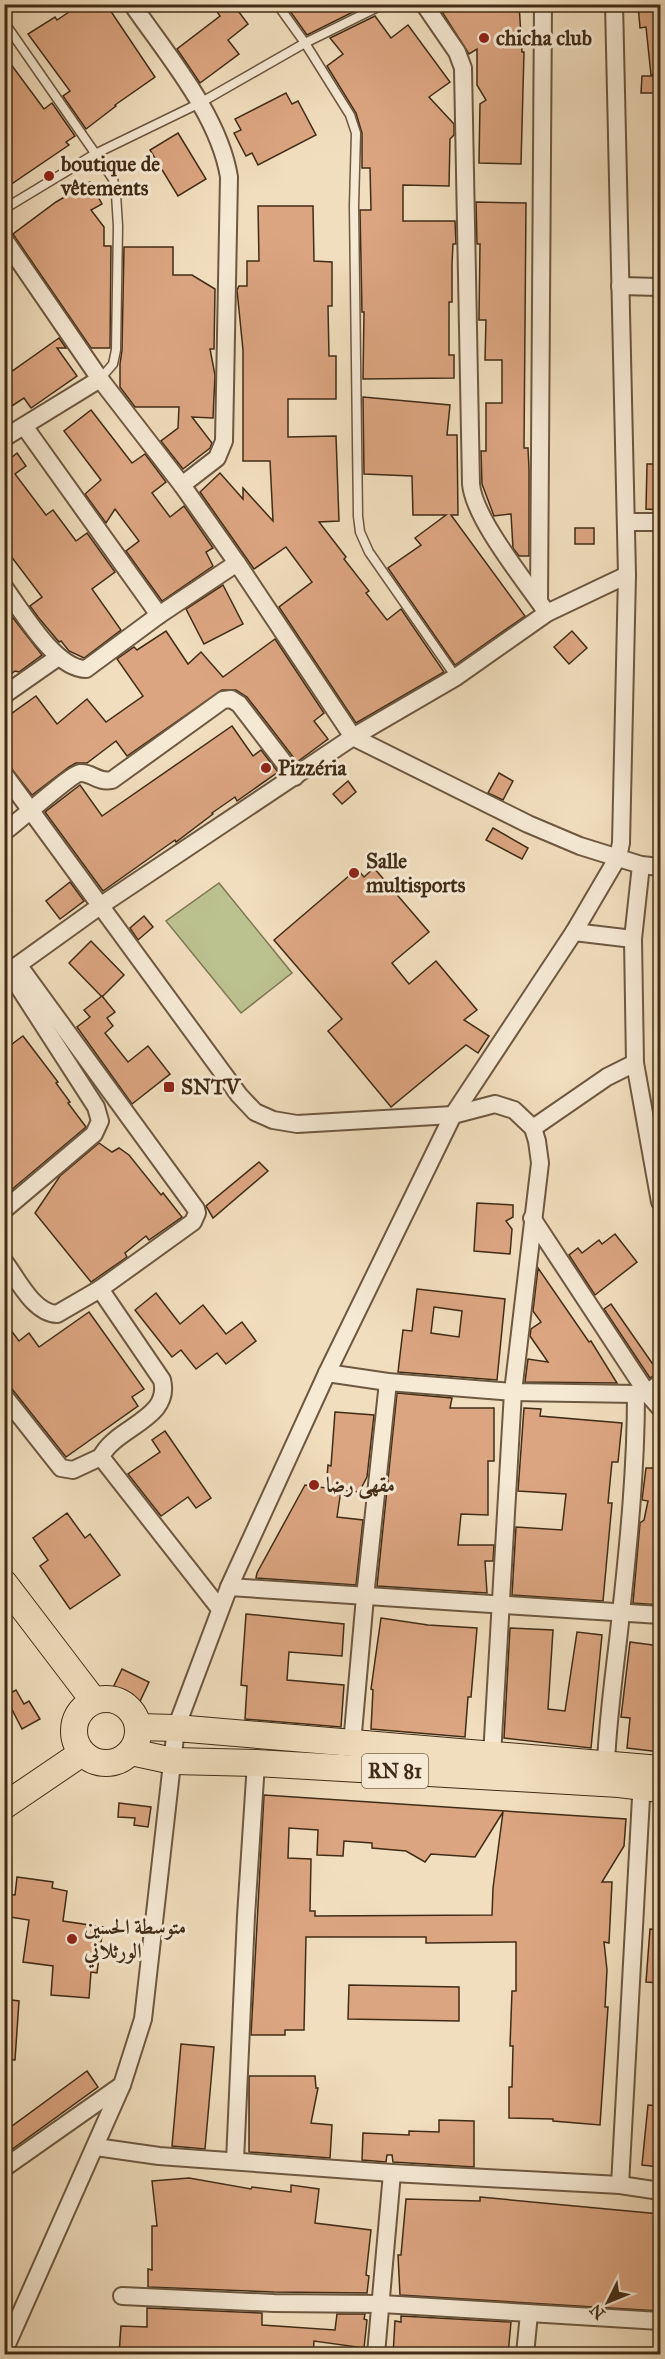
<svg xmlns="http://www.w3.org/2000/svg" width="665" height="2359" font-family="'IM FELL Great Primer',Amiri,serif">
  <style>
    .green { fill: #bcc190; stroke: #7e7653; stroke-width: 1.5 }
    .building { fill: #dba581; stroke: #412c16; stroke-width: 1.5; fill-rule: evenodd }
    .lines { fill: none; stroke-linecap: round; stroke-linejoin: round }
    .lane-casing { stroke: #6d5840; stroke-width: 11 }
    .street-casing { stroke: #6d5840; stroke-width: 20 }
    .primary-casing { stroke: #412c16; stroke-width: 28 }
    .lane { stroke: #f6ead5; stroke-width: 8 }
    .street { stroke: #f6ead5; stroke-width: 16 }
    .primary { stroke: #f1debe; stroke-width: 26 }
    .poi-dot { fill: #8f2418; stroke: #f6ead5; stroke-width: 2 }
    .labels { text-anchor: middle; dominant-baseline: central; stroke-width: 6; stroke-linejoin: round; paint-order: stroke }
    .shield { fill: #f6ead5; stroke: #77654f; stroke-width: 1.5 }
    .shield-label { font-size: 20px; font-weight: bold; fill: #412c16 }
    .poi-label { font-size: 21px; font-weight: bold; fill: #412c16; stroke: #f6ead5; text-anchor: start }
  </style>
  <rect width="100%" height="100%" fill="#f1debe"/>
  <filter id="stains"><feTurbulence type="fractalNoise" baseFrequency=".00333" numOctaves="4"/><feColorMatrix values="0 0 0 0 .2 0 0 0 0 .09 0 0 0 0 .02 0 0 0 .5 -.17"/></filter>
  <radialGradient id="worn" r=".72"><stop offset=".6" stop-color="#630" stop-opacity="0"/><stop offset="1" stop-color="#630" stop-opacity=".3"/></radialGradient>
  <polygon class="green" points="219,883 292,973 241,1013 166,921"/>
  <g class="building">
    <polygon points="81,4 106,4 155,77 115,105 116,106 86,129 63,96 70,91 28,34 55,17 57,20"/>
    <polygon points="212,4 233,4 248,24 228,40 239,54 200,83 177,49 220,16"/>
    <polygon points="285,4 367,4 367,5 307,35"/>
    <polygon points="437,4 519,4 522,52 524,52 521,164 479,163 480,104 486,100 477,85 477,49 469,54"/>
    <polygon points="638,4 660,4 660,74 651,75 646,27 640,28"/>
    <polygon points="375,16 391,38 408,25 450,82 429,97 454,124 454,135 450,139 449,186 403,185 403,221 455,221 456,244 453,244 452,264 452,302 449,302 449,355 454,355 454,378 363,379 364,312 362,312 360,210 371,210 370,168 362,168 362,133 356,113 327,66 343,54 330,38"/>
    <polygon points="4,55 44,109 52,103 75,136 66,142 69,145 4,189"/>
    <polygon points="642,76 655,76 655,93 641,93"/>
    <polygon points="286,93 292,104 298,101 316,135 258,165 252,153 246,156 234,133 241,130 235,119"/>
    <polygon points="178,133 206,179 178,196 150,150"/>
    <polygon points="90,182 102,204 91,210 104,227 104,246 111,246 110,348 91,348 13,234 56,202"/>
    <polygon points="476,202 526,203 524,448 528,448 529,469 529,556 519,556 513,548 511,514 494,516 482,484 481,451 486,451 486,403 502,403 502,360 485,360 486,320 479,320 480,244 477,244"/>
    <polygon points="258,206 313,206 314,261 332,262 332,306 328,306 329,356 336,356 336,399 288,399 288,437 336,436 339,521 319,522 346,557 344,559 369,591 366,593 387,620 401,609 444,672 356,723 279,607 312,582 286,547 254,569 200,492 220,473 243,499 243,488 273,521 270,461 243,461 243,350 237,290 239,286 247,286 247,261 259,261"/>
    <polygon points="124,247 173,247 173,275 192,275 215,289 214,349 210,349 215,375 213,418 192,417 212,443 210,448 183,469 161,441 178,428 179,407 135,407 120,387 120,364 122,350"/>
    <polygon points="59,338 66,348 57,348 77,376 31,408 24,398 4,411 4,377"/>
    <polygon points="363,397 450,405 447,435 457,435 458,515 451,515 525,616 455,665 388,568 421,545 415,538 446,515 413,515 412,476 364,474"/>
    <polygon points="91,410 132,463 145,454 166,482 152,493 170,517 184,506 213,548 206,552 213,566 162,601 126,551 139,541 115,509 106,523 85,494 101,480 64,431"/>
    <polygon points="17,453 26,466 15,474 46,515 53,510 76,541 87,533 115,572 92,589 121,630 84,658 69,651 61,641 59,642 38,617 30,606 42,597 4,547 4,460 6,462"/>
    <polygon points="647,464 660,464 660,510 646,509"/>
    <rect x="575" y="528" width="19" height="16"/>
    <polygon points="223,585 243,624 204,644 186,609"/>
    <polygon points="13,618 42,655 19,672 15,671 4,679 4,625"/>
    <polygon points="166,631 188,664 201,652 223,677 275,639 324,713 314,721 328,739 297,762 247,697 236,690 222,690 127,756 116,741 87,763 76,763 69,767 32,795 4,759 4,719 36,696 57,724 87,699 106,722 143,696 117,659 134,647 137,650"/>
    <polygon points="572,631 587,648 569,664 554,647"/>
    <polygon points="232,726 253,756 261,750 278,772 237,801 235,797 212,813 213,814 176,842 175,840 103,891 45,812 80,785 102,816"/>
    <polygon points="499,773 513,781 503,800 488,793"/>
    <polygon points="348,781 356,792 342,804 333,794"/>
    <polygon points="493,828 528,848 522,859 486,840"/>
    <polygon points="374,868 429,932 392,963 409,984 436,961 477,1010 464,1020 489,1036 478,1053 466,1045 391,1107 328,1031 342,1019 274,940 357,869 364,877"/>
    <polygon points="70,882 84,901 60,919 46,901"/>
    <polygon points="144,916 153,927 138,940 130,928"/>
    <polygon points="91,941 124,975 102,997 69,963"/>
    <polygon points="102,996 115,1012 107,1018 113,1026 105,1033 128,1062 148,1046 170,1074 132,1104 77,1027 90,1017 84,1010"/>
    <polygon points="23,1036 58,1082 56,1083 70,1102 68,1103 86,1127 4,1196 4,1050"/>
    <polygon points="99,1143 112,1152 119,1148 129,1155 161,1195 163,1193 182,1217 149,1240 146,1236 125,1253 127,1257 91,1282 35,1213 60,1176"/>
    <polygon points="259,1162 268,1171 213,1218 206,1206"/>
    <polygon points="477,1203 513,1205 513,1217 506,1221 512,1229 510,1254 474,1251"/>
    <polygon points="615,1234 637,1262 595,1295 569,1255 578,1248 582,1253 599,1240 602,1244"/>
    <polygon points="538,1268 589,1342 591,1341 617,1383 525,1382 528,1359 548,1362 530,1336 531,1329 541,1322 533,1311"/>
    <path d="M 417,1289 L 505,1299 L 497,1380 L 398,1372 L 403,1330 L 412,1331 ZM 434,1307 L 462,1311 L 459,1337 L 431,1333 Z"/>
    <polygon points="156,1293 180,1324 203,1305 226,1334 242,1322 256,1341 226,1364 217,1353 196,1369 181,1350 172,1357 135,1310"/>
    <polygon points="611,1304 659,1373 650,1378 604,1309"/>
    <polygon points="89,1312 144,1389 132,1397 138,1406 66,1457 12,1389 4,1386 4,1321 19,1341 29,1333 39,1347"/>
    <polygon points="397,1393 452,1398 450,1408 494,1408 494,1461 488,1461 488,1515 461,1514 458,1545 494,1545 493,1561 485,1561 487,1593 377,1586"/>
    <polygon points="524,1408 541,1409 540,1416 622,1423 618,1462 612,1462 608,1503 612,1503 603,1601 512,1595 516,1527 562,1530 566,1494 518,1491"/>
    <polygon points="335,1412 374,1415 367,1477 359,1492 341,1490 337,1517 363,1520 356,1585 256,1578 257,1573 305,1485 326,1488 328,1465 331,1466"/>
    <polygon points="165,1431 211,1498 196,1508 188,1497 161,1516 128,1474 160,1452 152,1440"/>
    <polygon points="646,1468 660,1468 660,1605 633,1603 640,1523 644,1520 648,1501 642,1500"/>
    <polygon points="67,1513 85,1538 90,1534 120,1575 70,1609 40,1566 48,1560 33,1538"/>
    <polygon points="246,1614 344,1624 342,1656 289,1652 287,1680 344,1685 341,1727 245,1719 247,1686 241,1685"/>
    <polygon points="381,1618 428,1625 477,1628 471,1697 468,1697 465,1737 371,1729 373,1690 371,1689"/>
    <polygon points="510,1628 553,1630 548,1709 565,1711 577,1632 602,1635 591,1748 504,1738"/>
    <polygon points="630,1642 660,1646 660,1752 627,1748 630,1718 621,1717"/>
    <polygon points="122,1669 149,1682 136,1710 109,1696"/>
    <polygon points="16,1690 24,1704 29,1701 40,1719 22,1729 5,1696"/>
    <path d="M 264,1795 L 626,1819 L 624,1846 L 602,1882 L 612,1882 L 609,1943 L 604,1942 L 607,1970 L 605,2007 L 608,2007 L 600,2125 L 553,2121 L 553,2119 L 509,2118 L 509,2087 L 512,2087 L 513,2046 L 510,2046 L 512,1991 L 516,1991 L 516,1942 L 426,1943 L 426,1937 L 306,1937 L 304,2030 L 285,2030 L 285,2035 L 251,2035 ZM 503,1812 L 493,1888 L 492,1915 L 315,1916 L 315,1911 L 310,1911 L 311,1859 L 288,1858 L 289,1828 L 318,1830 L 317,1855 L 343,1856 L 344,1841 L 372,1843 L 372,1848 L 406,1851 L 425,1862 L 431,1854 L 475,1857 Z"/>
    <polygon points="119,1803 151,1807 148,1827 134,1825 135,1818 118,1817"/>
    <polygon points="17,1877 53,1882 52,1888 67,1891 63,1921 103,1927 97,1973 91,1972 89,1998 51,1995 53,1966 23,1962 29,1920 4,1916 4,1894 15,1895"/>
    <polygon points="650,1929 660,1930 660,1983 646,1982"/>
    <polygon points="349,1985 459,1987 459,2021 348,2019"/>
    <polygon points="4,1999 19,2001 15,2060 4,2059"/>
    <polygon points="181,2044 214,2047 205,2149 172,2146"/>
    <polygon points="87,2071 98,2087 4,2155 4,2132"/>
    <polygon points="249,2076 315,2076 316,2088 318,2088 311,2123 332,2125 330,2158 249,2152"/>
    <polygon points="648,2105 660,2106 660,2167 642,2165"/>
    <polygon points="439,2120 474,2121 474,2167 393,2162 392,2155 387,2155 386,2162 362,2160 363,2133 409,2135 409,2131 439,2132"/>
    <polygon points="189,2178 251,2189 252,2187 291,2192 291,2185 319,2189 315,2223 371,2230 366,2275 369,2276 367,2293 274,2292 148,2287 148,2269 152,2270 152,2226 157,2226 152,2181"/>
    <polygon points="480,2197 660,2214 660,2263 658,2291 660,2291 660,2311 400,2295 398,2255 401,2255 406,2199 480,2201"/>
    <polygon points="147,2308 262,2313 262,2325 335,2330 337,2314 365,2314 364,2319 367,2320 364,2348 314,2341 313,2355 119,2355 121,2326 147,2327"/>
    <polygon points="401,2316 511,2322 508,2355 393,2355 395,2321 401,2322"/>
  </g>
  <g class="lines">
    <defs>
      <g id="lane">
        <polyline points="277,4 305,43 350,115 356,133 354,206 358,516 360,532 369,552 456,677"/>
        <polyline points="4,22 113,179 116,194 118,226 116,350 113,364 100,379"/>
        <polyline points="4,209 95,154 200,103 305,43 384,4"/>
      </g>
      <g id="street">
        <path d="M 132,4 C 167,55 219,115 229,177 L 224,441 L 217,458 L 182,485"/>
        <path d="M 424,4 L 457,52 L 463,68 L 471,484 C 474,519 526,582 547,613"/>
        <polyline points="4,239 100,379 182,485 237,563 353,737 528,824 580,846 641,865 660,867"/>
        <polyline points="620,286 660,287"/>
        <polyline points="24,426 159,615"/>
        <polyline points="4,438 100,379"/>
        <polyline points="626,522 660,522"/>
        <path d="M 4,587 C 22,611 55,669 86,669 L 159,615 L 237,563"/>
        <polyline points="539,601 543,4"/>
        <polyline points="4,695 57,658"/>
        <polyline points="4,774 239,1095 255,1112 273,1120 297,1124 453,1115 495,1104 514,1110 533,1128 537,1141 540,1163 513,1392 492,1756"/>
        <path d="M 4,832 C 18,822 71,774 80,773 C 92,772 97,783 112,780 L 223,700 L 231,699 L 239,704 L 295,777"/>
        <polyline points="574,932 633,939"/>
        <path d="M 19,966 L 196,1209 L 197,1213 L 193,1222 L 100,1289 L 162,1380 C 172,1419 115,1427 101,1457 L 220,1609"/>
        <polyline points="4,975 100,906 353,737 456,677 547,613 627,575"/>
        <polyline points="635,1063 660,1202"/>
        <polyline points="533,1128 607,1077 635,1063 633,939 641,865"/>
        <polyline points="4,1210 94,1134 100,1121 96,1107 9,972"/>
        <polyline points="532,1218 647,1393 660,1408"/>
        <path d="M 4,1261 C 17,1278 33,1313 57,1314 L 100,1289"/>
        <polyline points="327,1373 388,1382 513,1392 636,1394 647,1393 660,1383"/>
        <polyline points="4,1396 61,1468 73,1470 101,1457"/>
        <polyline points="229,1587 660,1615"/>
        <polyline points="352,1744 365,1597 388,1382"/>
        <path d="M 606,1763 C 608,1713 616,1663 621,1613 C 629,1540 636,1467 636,1394"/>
        <polyline points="96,2147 159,2156 392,2173 620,2185 660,2191"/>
        <polyline points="235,2161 246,1916 256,1763"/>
        <polyline points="4,2168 122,2085"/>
        <polyline points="620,2185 642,1779"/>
        <polyline points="122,2296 274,2303 382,2304 660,2321"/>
        <polyline points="4,2351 122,2085 143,2019 176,1728 229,1587 327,1373 453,1115 574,932 618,857 621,843 627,575 614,4"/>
        <polyline points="376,2354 392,2173"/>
        <polyline points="525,2354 529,2314"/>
      </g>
      <g id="primary">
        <polyline points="4,1583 94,1701"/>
        <circle cx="106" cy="1731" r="32"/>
        <polyline points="138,1727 176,1728 660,1769"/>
        <polyline points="131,1752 173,1761 256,1763 619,1784 660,1789"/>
        <polyline points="4,1806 82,1753"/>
      </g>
    </defs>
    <use href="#lane" class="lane-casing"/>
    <use href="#street" class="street-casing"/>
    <use href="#primary" class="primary-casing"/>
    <use href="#lane" class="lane"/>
    <use href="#street" class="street"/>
    <use href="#primary" class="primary"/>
  </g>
  <g class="poi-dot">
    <circle cx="484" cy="38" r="6"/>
    <circle cx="49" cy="176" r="6"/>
    <circle cx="266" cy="768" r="6"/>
    <circle cx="354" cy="873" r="6"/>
    <rect x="163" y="1081" width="12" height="12" rx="3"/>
    <circle cx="314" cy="1485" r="6"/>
    <circle cx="72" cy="1939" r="6"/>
  </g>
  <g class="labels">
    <rect class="shield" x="362" y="1754" width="66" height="34" rx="4.5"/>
    <g class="shield-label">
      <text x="395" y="1771">RN 81</text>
    </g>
    <g class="poi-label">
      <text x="496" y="38">chicha club</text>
      <text x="61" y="164">boutique de<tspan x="61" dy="24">vêtements</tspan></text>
      <text x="278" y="768">Pizzéria</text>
      <text x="366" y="861">Salle<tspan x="366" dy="24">multisports</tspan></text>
      <text x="181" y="1087">SNTV</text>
      <text x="326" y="1485">مقهى رضا</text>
      <text x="84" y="1927">متوسطة الحسين<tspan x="84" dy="24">الورثلاني</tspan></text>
    </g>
  </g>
  <rect width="665" height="2359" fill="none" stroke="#f1debe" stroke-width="24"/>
  <rect x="6" y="6" width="653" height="2347" fill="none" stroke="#412c16" stroke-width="3"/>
  <rect x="12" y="12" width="641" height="2335" fill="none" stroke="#412c16" stroke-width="1.5"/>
  <g transform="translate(608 2302) rotate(227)" stroke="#f6ead5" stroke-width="4.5" paint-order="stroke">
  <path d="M0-4.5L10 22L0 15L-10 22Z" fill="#412c16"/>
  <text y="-9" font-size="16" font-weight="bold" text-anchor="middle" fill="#412c16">N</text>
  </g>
  <rect width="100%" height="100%" filter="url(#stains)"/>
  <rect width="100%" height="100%" fill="url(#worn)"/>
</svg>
